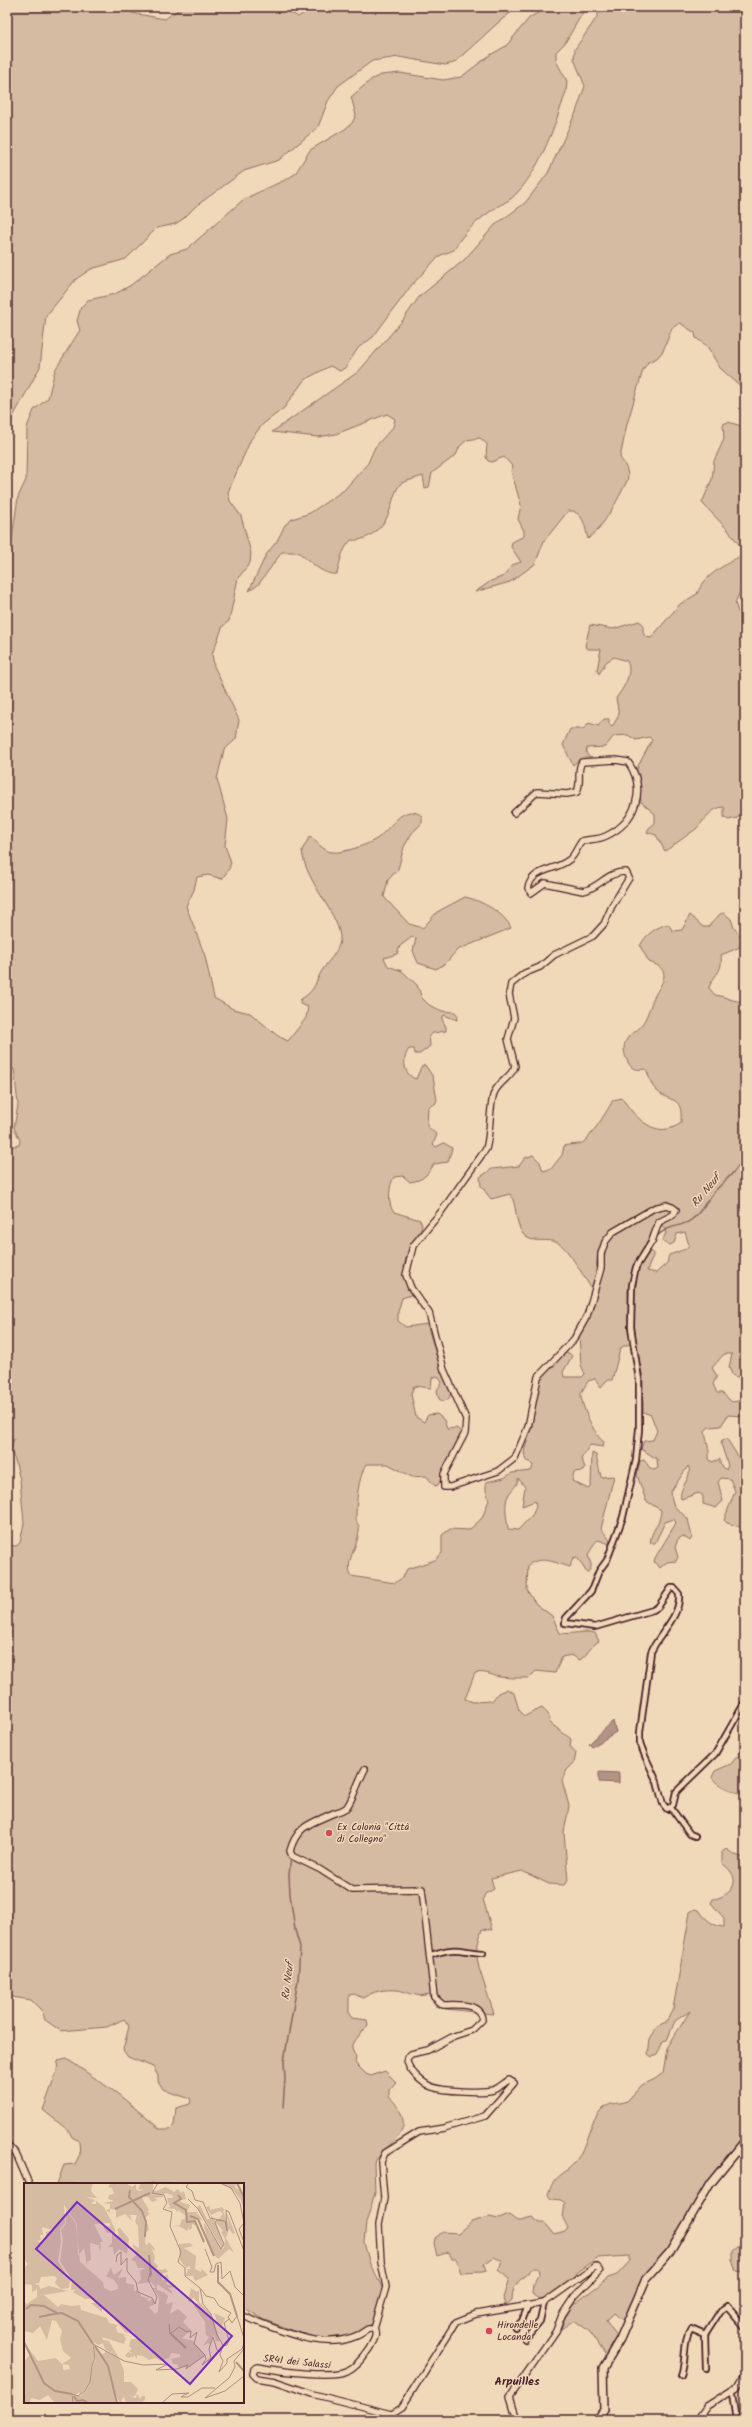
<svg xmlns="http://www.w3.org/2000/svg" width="752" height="2427" font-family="Kalam,sans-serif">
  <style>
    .green { fill: #d5bba1; stroke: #906d66; fill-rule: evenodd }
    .water { fill: #b39484; stroke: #896560 }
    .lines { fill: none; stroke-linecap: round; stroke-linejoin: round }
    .stream { stroke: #896560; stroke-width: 1.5 }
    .minor-casing { stroke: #4a1f2b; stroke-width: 8 }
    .tertiary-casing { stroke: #4a1f2b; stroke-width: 8 }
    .secondary-casing { stroke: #4a1f2b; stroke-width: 10 }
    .minor { stroke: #f0d9b9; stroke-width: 4.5 }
    .tertiary { stroke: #f0d9b9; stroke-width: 5.5 }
    .secondary { stroke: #f0d9b9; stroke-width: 7 }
    .poi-dot { fill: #d1495b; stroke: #f0d9b9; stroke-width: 1.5 }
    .labels { text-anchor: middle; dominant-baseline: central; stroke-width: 3; stroke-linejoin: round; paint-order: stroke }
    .poi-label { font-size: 10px; fill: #4a1f2b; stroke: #f0d9b9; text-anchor: start }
    .street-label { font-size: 10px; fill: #4a1f2b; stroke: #f0d9b9 }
    .water-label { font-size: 11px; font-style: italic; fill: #643c41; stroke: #f0d9b9 }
    .quarter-label { font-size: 12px; font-weight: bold; fill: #4a1f2b; stroke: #f0d9b9 }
    .inset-river { fill: none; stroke: #b39484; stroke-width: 2 }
    .inset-road { fill: none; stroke: #ae8f80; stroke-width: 1 }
    .view { fill: #7b2cbf; fill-opacity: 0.15; stroke: #7b2cbf; stroke-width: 2 }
    .inset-edge { fill: none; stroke: #4a1f2b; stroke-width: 2 }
  </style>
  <rect width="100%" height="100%" fill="#f0d9b9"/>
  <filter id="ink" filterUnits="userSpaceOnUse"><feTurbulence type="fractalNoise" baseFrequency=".025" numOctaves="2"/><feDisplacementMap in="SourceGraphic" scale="8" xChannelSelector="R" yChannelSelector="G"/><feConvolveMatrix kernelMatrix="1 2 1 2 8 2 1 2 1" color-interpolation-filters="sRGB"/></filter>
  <g filter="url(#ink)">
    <g class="green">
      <polygon points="7,7 117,7 132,13 165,19 182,7 282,7 298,17 312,7 518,7 500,21 454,63 445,65 399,57 372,61 338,86 328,101 318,127 279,160 244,171 196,206 183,219 175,224 157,228 126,259 91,269 76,279 46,316 40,367 7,428"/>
      <path d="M 550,7 L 586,7 L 565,43 L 556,52 L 556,61 L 567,81 L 566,92 C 554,127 540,172 512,198 C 507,202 499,205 494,209 C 478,220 462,233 454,250 L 441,255 L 434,261 L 411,286 L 373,337 L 358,348 L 346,367 L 340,371 L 330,366 L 304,380 L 284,408 L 263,424 L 251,439 L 228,492 L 230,501 L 241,516 L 251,553 L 250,563 L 238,578 L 229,621 L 223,626 L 212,654 L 214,666 L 239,720 L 236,739 L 224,750 L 217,779 L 228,819 L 225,846 L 231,862 L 229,869 L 222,879 L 208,875 L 197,877 L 194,890 L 186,906 L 205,956 L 214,998 L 233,1009 L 250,1013 L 278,1036 L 288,1041 L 306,1018 L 308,1007 L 300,1004 L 300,1000 C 317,989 313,985 323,969 C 329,960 339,951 340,940 C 342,917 304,881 302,850 L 310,836 C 316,841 323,851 332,852 C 342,854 370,844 378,838 C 391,828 404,802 422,816 L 422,823 L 412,833 L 404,847 L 398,869 L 388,880 L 384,897 L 409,924 L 423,928 L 437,912 L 465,897 C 480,900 505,913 511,928 L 457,950 L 445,964 L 436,969 L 418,963 L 413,951 L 416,938 L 412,937 L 400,946 L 397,954 L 384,958 L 388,966 L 402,971 L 417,985 L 422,998 L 429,1005 L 442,1011 L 455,1012 L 458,1016 L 457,1020 L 444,1015 L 442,1019 L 446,1027 L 446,1031 L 433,1033 L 429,1036 L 430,1046 L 420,1054 L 415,1054 L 414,1049 L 409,1049 C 402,1058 403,1075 416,1079 L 421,1067 L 425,1065 L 433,1077 L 437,1100 L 435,1104 L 428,1107 L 427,1126 L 437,1135 L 433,1144 L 436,1147 L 444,1143 L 452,1148 L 448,1162 L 434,1164 C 427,1175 424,1180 410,1182 L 403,1176 L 394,1177 C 389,1184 387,1206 394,1212 L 420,1220 L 422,1225 C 420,1233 413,1239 410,1247 C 400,1268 407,1276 411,1295 L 402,1298 L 398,1312 L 398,1321 L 406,1327 L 427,1324 L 437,1358 L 452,1391 L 448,1400 L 443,1401 L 439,1399 L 437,1390 L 442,1382 L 437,1376 L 432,1378 L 431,1388 L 414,1386 L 411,1394 L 416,1417 L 424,1422 L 428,1415 L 437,1414 L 444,1420 L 447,1429 L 456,1428 L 462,1432 L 438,1485 L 435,1486 L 426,1476 L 412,1477 L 388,1464 L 366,1464 C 358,1479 356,1502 356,1519 C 357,1524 360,1526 359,1531 C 358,1546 345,1560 351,1576 L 395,1583 L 403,1577 L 407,1569 L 435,1560 L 442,1553 L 442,1535 L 450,1529 L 469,1530 L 482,1518 L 489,1500 L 486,1491 L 486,1482 L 504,1478 L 512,1473 L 531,1471 L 533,1466 L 530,1462 L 526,1461 L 524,1452 L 532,1425 L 538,1381 L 544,1372 L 564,1353 L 569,1353 L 572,1356 L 563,1372 L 564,1377 L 582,1377 L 585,1374 L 581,1365 L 579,1335 L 597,1294 L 607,1244 L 615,1234 L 641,1218 L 666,1207 L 673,1211 L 658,1220 L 632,1271 L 628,1291 L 629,1333 L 631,1344 L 623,1346 L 620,1350 L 612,1380 L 607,1380 L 601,1387 L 595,1379 L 588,1381 L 581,1393 C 580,1403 595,1437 604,1442 L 603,1447 L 590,1445 L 581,1459 L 585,1467 L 583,1471 L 574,1472 L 572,1481 L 588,1489 L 591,1486 L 592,1453 L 596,1455 L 601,1477 L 614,1476 L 601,1529 L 610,1540 L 610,1544 L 598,1540 C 592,1544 593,1549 588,1554 C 589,1562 595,1566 587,1573 L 577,1557 L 573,1558 L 570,1567 C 556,1563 541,1555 528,1565 L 527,1590 L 535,1603 L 552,1616 L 560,1633 C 572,1635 583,1630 595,1633 L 599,1641 C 590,1647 588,1654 580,1660 L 571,1655 L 562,1657 L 555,1673 L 536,1671 L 529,1678 C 522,1678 507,1678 500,1677 C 490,1675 485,1671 475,1673 L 465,1699 L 473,1702 L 492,1701 L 498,1693 L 507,1689 L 514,1693 L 519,1710 L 525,1716 L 542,1708 L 548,1714 L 550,1723 L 571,1739 L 570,1746 L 576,1753 L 574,1763 L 567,1770 L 562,1780 L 569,1806 L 564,1832 L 568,1881 L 564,1885 L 549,1884 L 522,1871 L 491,1878 L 494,1889 L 485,1894 L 483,1899 L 492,1930 L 482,1929 L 476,1951 L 479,1968 L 494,2014 L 446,2009 L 436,2006 L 428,1994 C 418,1999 407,1991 397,1990 C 383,1989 374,1991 363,1998 L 354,1994 L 349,1995 L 349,2014 L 352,2018 L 367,2020 L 368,2025 L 352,2044 L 352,2049 L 356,2058 L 355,2063 L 366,2074 L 371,2076 L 385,2071 L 396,2082 L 389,2090 L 389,2097 C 397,2103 408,2121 401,2132 C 395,2141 381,2153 374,2162 L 375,2193 L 366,2223 L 364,2243 L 370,2264 L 383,2289 L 374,2322 L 355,2336 L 336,2340 L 314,2337 L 292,2330 L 264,2320 L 243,2307 L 243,2184 L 57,2184 L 64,2165 L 75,2164 L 80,2154 L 79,2141 L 72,2137 L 69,2131 L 43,2110 L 57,2071 L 58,2061 L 67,2059 L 118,2094 L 160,2129 L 170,2129 L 174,2125 L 176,2108 L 190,2104 L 191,2099 L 172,2093 L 163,2089 L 158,2081 L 158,2076 L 153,2067 L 128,2057 L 123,2050 L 129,2026 L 124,2019 L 107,2027 L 61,2031 L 45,2020 L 42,2011 L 31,2000 L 12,1997 L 7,1999 L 7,1545 L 16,1546 L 20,1543 L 24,1523 L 20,1480 L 15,1460 L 10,1451 L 14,1439 L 7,1444 L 7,1276 L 10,1255 L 7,1225 L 7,1147 L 19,1145 L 20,1140 L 14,1128 L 18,1105 L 14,1069 L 9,1068 L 7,1072 L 7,557 L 11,545 L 18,497 L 26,480 L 27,427 L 34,410 L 48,398 L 55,370 L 80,330 L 77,321 L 81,307 L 88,300 L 115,294 L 131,285 L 170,254 L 187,249 L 244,199 L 287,179 L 295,174 L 310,150 L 345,129 L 352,123 L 356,115 L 351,97 L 372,79 L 381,75 L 400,73 L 443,80 L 461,77 L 490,55 L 506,46 L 530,17 ZM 518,1478 L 525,1487 L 522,1506 L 535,1501 L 536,1505 L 533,1514 L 518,1530 L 508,1529 C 507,1518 503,1504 509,1494 C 513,1488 519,1484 518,1478 Z"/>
      <path d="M 601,7 L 745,7 L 745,390 L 720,368 L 707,346 L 696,338 L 695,333 L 680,323 L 672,328 L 663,351 L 657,358 L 648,362 L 643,370 L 627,424 L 620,458 C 625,463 630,474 627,481 C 617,501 605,525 588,539 C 585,528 585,516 573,511 L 568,511 L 544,541 L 535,564 L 510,582 L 475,592 L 491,581 L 504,576 L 512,565 L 521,562 L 511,547 L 512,542 L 524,536 L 524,531 L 518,519 L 521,505 L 511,471 L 513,467 L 504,457 L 492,462 L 488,461 L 486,457 L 487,444 L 480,438 L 467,440 L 460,446 L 456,455 L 432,473 L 429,487 L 425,488 L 423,476 L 401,483 C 392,494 393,507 386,519 C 379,531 365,542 351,540 C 340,553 341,559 337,574 C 323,576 309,560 298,552 L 282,552 L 258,585 L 249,591 L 266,555 L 277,541 L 285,525 L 292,519 L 310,513 L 344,490 L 368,463 L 375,447 L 393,427 L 395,419 L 387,414 L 336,434 L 318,437 L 272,432 L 358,372 L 403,320 L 419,297 L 464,260 L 495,225 L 525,203 L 548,173 L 576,112 L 585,86 L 574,59 L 575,49 L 597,17 Z"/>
      <path d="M 728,422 L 745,427 L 745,580 L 735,603 L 740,617 L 745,623 L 745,811 L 737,818 L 728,820 L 724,817 L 724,807 C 711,807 704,821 696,829 C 693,831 667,850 665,851 L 656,835 L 647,832 L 649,828 L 655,823 L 655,814 L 641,802 L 637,768 L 652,740 L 649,737 L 636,740 L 628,735 L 614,736 L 605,747 L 587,748 L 586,753 L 592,760 L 580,759 L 573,765 L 563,745 L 570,729 L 583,729 L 589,723 L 598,726 L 604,719 L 609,719 L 609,724 L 612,727 L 619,715 L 616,698 C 624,688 633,673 627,661 L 614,657 L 606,662 L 599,674 L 597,670 L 601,649 L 588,649 L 585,646 L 590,625 L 613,629 L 639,621 L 643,624 L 643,633 L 646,637 L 651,638 L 680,604 L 697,594 C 704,575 725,565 742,555 L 744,551 L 728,530 L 702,503 L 712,479 L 714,461 L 724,439 L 723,424 Z"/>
      <path d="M 724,913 L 731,919 L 734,928 L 740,935 L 745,934 L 745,940 L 738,948 L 721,955 C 723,974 714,973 709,988 L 715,995 C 726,996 734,1003 745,1001 L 745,1375 L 737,1377 L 732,1375 L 729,1367 L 732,1354 L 724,1354 L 712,1368 L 717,1376 L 713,1384 L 717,1393 L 722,1393 L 732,1402 L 745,1400 L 745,1437 L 743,1438 L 744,1420 L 741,1416 L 728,1415 L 721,1426 L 709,1427 L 705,1431 C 706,1441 710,1449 709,1459 L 712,1462 L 720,1459 L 720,1464 L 726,1470 L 728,1465 L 721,1444 L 722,1440 L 727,1439 L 739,1458 L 740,1477 L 745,1497 L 745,1524 L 740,1527 L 727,1523 L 724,1520 C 728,1509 731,1502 735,1491 L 730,1479 L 721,1478 L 718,1482 L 723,1501 L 716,1508 L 703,1504 L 703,1496 L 699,1493 L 681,1499 C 678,1487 694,1477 688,1466 L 670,1493 L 674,1506 L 688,1519 L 692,1537 L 690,1541 L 683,1536 L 678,1539 L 675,1547 L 678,1557 L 676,1561 L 667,1562 L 660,1568 L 654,1562 L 655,1558 L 676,1523 L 674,1519 L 665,1522 L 655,1543 L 650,1543 C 651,1530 661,1523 661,1510 L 646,1501 L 637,1475 L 640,1461 L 644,1460 L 650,1468 L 654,1470 L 658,1468 L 657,1459 L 641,1449 L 644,1441 L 653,1440 L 657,1431 L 651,1415 L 643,1412 L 643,1377 L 635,1346 L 633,1304 L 639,1266 L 650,1251 L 654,1253 L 647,1271 L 656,1273 L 667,1263 L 669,1255 L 686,1249 L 689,1245 L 685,1232 L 677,1234 L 674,1243 L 670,1245 L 662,1241 L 666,1233 L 662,1225 L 677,1215 L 678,1207 L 667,1201 C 646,1208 602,1228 598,1252 C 595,1268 598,1272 591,1288 C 583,1276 569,1249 558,1243 C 547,1237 531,1245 523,1234 C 514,1222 518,1206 510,1194 L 491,1199 L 481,1186 L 480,1177 L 492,1169 L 519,1166 L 525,1158 L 533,1155 L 540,1162 L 543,1171 L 551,1169 L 562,1155 L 564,1146 C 569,1144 578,1145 582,1143 C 590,1139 609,1108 613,1100 L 622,1098 C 635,1118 657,1141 681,1123 C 683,1094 671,1104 657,1091 C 650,1085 650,1077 646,1069 C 638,1070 631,1070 628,1062 C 624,1055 622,1046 627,1039 C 630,1033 637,1032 640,1027 C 647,1019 650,1006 654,997 C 662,982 674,970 649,962 L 640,946 C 645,935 656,927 668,924 L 673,931 L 682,930 L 690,915 L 703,927 L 708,927 L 720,914 Z"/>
      <path d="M 745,1746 L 745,1796 C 737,1792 715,1786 712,1777 L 715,1771 L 731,1764 Z"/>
      <path d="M 726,1849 L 735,1855 L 745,1858 L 745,2138 L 667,2253 L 655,2264 L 625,2322 L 614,2313 L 606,2321 L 618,2337 L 608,2358 L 589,2331 L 574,2320 L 557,2332 L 572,2306 L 608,2278 L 617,2275 L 630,2261 L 630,2256 L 597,2258 L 577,2272 L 572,2281 L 546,2299 L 540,2300 L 532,2294 L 533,2284 L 540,2272 L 538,2267 L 534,2267 C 523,2279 512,2282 512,2300 L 505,2306 L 503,2298 L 509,2279 L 498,2270 L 502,2266 L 502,2261 L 494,2257 L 484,2264 L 486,2271 L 483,2272 L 461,2273 L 456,2259 L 452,2259 L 449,2252 L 437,2256 L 434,2243 L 435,2238 L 443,2232 L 458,2233 L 471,2222 L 489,2217 L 499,2219 L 509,2215 L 517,2221 L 532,2217 L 540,2223 L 545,2223 L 555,2235 L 565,2232 L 568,2228 L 563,2218 L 565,2203 L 561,2200 L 551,2199 L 548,2195 C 553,2175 564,2176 575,2162 C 588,2146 587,2123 604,2108 C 612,2101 619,2105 627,2101 L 642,2085 L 655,2079 L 663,2073 L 667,2048 L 690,2011 L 675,2021 L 667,2040 L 663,2041 L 657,2055 L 652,2057 L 648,2054 L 650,2040 L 657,2026 L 666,2022 L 673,2009 L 690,1912 L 695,1909 L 699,1910 C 704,1918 714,1927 724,1927 L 724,1918 L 711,1903 L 713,1899 C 725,1898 741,1886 731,1872 C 729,1869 725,1866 722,1863 L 722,1852 Z"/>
      <polygon points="745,2235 745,2271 743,2273 737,2272 733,2260 733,2251 743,2243"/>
    </g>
    <g class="water">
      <polygon points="613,1721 616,1732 592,1747 589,1744"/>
      <polygon points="599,1772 619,1773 619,1783 599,1782"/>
    </g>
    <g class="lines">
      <g class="stream">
        <path d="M 656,1237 C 669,1224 680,1228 691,1220 C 701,1213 706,1201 714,1192 C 726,1179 738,1171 745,1154"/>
        <polyline points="283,2107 285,2079 284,2061 298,1980 300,1947 295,1930 290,1894 289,1875 291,1857"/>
      </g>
      <defs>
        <g id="minor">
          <path d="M 652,1241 L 636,1267 L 632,1285 L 631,1327 L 639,1380 L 639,1429 L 636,1460 L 623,1517 L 607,1560 L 599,1571 L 591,1591 L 566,1618 L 565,1623 L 595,1627 L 653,1610 L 658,1607 L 671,1588 L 674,1588 L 679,1594 C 681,1617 659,1633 651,1652 L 640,1732 L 640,1743 L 645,1756 L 657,1782 L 663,1804 L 667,1809 L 673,1805 L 676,1792 L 681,1787 L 715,1754 L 745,1702"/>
          <polyline points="671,1808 690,1834 695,1836"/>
          <path d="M 431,1955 C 455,1946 459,1951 483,1953"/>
          <polyline points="515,2328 522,2321 528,2306"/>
          <polyline points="705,2335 706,2369"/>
          <polyline points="525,2339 540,2321 544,2303"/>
          <path d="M 681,2375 C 687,2360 682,2342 691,2329 L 705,2335 L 721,2310 L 727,2306 L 745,2327"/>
          <polyline points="733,2392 737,2420"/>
        </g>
        <g id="tertiary">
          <path d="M 514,813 L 537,792 L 567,794 L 577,792 C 582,782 576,770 582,762 L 616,760 L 628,762 C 647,789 636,822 606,836 C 598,840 590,839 582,841 C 577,847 575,855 570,859 C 555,872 533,867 528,888 L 531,893 L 545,883 L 583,891 C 599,888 608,871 626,872 L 629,878 L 612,906 L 604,924 L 593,936 L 554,955 L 540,967 L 525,973 L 511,984 L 509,994 L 514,1018 L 508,1039 L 515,1066 C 512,1077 499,1081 494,1093 C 489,1106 491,1132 486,1149 L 441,1212 L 413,1246 L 406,1275 L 411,1288 L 429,1313 L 444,1370 L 466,1419 L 465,1433 L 444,1474 L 444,1487 L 450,1487 L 498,1471 L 515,1458 L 528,1427 L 538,1377 L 574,1339 L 587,1316 L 601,1268 L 601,1254 L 605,1242 L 613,1232 L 654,1208 L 666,1205 L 672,1207 L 676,1210 L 673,1215 L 659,1222 L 652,1241"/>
          <path d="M 365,1769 C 359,1779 352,1802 346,1808 C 343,1810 338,1812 334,1813 C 312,1823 297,1825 290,1851 L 292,1856 L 319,1869 L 352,1890 L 422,1889 L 434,1997 L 443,2005 C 456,2005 481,2002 482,2020 L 472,2030 L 454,2036 L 428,2050 L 411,2054 L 407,2058 C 406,2069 422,2083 432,2087 C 444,2091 481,2093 493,2090 C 499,2088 504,2083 509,2080 L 514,2083 L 485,2116 L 444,2128 L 419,2132 L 385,2153 L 381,2162 L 384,2198 L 379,2225 L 381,2262 L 386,2287 L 374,2329"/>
          <polyline points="7,2144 16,2154 29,2184"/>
          <path d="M 243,2316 C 280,2330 332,2357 368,2329 L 374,2329 C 378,2336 372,2343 369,2349 C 363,2358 357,2366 347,2371 C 330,2378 278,2371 258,2367 L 254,2369 L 253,2374 L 257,2378 L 275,2381 L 313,2394 L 391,2414 L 402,2407 L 456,2322 L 476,2314 L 544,2303 L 596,2266 L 600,2270 L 574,2297 L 562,2315 L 556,2331 L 510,2397 L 517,2420"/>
          <polyline points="697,2420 707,2406 737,2387 745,2373"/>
        </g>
        <polyline id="secondary" points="597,2420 604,2410 603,2368 620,2339 646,2279 670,2252 710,2184 745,2141"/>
      </defs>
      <use href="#minor" class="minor-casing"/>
      <use href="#tertiary" class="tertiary-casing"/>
      <use href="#secondary" class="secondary-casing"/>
      <use href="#minor" class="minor"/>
      <use href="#tertiary" class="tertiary"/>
      <use href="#secondary" class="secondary"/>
    </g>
  </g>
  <g class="poi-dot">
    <circle cx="329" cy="1833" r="4"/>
    <circle cx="489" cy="2331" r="4"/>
  </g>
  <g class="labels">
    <g class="poi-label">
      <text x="337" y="1827">Ex Colonia "Città<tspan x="337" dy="12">di Collegno"</tspan></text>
      <text x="497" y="2325">Hirondelle<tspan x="497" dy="12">Locanda</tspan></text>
    </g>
    <g class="street-label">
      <text transform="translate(297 2362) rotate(6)">SR41 dei Salassi</text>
    </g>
    <g class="water-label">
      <text transform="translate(706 1191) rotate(-50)">Ru Neuf</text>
      <text transform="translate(288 1981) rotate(-83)">Ru Neuf</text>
    </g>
    <g class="quarter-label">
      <text x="517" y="2381">Arpuilles</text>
    </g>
  </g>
  <g transform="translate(24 2183)">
    <rect width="220" height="220" fill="#f0d9b9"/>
    <path d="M 0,0 L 69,0 L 67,8 L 73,15 L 62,14 L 71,17 L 67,21 L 72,21 L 72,18 L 80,24 L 91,46 L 91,53 L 95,52 L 93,46 L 96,45 L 105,56 L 103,71 L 95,66 L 90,72 L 89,64 L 84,64 L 88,60 L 88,50 L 83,50 L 79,44 L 86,43 L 86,40 L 70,41 L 79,59 L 76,59 L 77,64 L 76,69 L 75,62 L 66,60 L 67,77 L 63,79 L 63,83 L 60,65 L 54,73 L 53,41 L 40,22 L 41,40 L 36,46 L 37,58 L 34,78 L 46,98 L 45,105 L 37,106 L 31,100 L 33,95 L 30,93 L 17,94 L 15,100 L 10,101 L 15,102 L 16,106 L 25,103 L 44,108 L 20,112 L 34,124 L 37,121 L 48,123 L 56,122 L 57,127 L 83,135 L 85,140 L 94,142 L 92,144 L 93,149 L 106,153 L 99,152 L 102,155 L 100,161 L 78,154 L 79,157 L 85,158 L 95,175 L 81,166 L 79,160 L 75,162 L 67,158 L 71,176 L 67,183 L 66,199 L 61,207 L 55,212 L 56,209 L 51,212 L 47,211 L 49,218 L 49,212 L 56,213 L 62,208 L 66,200 L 68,182 L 72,177 L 69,161 L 78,171 L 81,170 L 81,168 L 95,175 L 100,188 L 100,199 L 107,199 L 114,206 L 111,213 L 107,214 L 112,215 L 113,211 L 116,216 L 118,213 L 121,213 L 121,217 L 117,220 L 102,220 L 100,214 L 97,217 L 99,220 L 96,220 L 91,210 L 93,220 L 31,220 L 24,212 L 16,217 L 7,215 L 6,220 L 0,220 L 0,179 L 6,171 L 1,161 L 14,178 L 32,175 L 39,182 L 39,187 L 46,186 L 45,182 L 38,181 L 47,175 L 39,168 L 36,156 L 38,148 L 32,138 L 28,137 L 23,157 L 16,143 L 9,150 L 0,148 L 0,119 L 3,121 L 13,114 L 13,106 L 8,109 L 8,102 L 0,101 L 0,85 L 4,81 L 0,76 ZM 18,44 L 29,47 L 22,49 L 22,57 L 17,60 L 13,58 L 17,57 L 16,52 L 19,52 ZM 87,0 L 103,1 L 108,4 L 112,1 L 112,6 L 115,8 L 120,7 L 114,6 L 117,0 L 129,0 L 129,7 L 132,8 L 142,4 L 150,9 L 154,6 L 157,10 L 160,8 L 162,16 L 156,17 L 157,19 L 166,22 L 163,29 L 174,29 L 172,32 L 174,31 L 179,38 L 174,35 L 170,38 L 172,43 L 168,41 L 168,45 L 165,47 L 165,44 L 163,48 L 155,43 L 148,44 L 156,42 L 158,36 L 164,39 L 160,37 L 162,33 L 154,27 L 153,29 L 151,26 L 142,25 L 146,24 L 143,15 L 149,15 L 149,13 L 143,10 L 138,12 L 139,14 L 130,15 L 134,17 L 128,19 L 124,14 L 117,13 L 125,27 L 123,29 L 126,30 L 121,35 L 125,45 L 124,48 L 120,49 L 122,49 L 121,60 L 123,62 L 125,59 L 131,66 L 130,68 L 127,64 L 131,74 L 130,79 L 134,83 L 133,86 L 139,87 L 141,85 L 144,89 L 138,91 L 140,94 L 143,91 L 145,96 L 139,95 L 138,97 L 143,96 L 145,97 L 142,101 L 150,103 L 149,105 L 146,102 L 148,104 L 144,105 L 148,108 L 148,111 L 133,101 L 133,107 L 137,108 L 137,109 L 138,112 L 137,109 L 140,109 L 144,113 L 142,121 L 149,119 L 146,131 L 154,126 L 163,134 L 159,139 L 167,147 L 158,155 L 169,158 L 179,169 L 180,174 L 166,183 L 155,185 L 153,181 L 149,181 L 147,176 L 156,174 L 156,171 L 147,170 L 145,175 L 137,178 L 131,175 L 125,177 L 119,173 L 113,172 L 113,176 L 110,172 L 108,175 L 108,173 L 105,175 L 101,173 L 104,169 L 110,171 L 105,168 L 108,166 L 105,163 L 107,156 L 113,156 L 110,149 L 104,146 L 108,151 L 101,149 L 83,127 L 78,125 L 78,129 L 67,120 L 71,120 L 69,116 L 61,116 L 49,109 L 52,106 L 47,107 L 48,97 L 36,78 L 39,57 L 37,47 L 42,41 L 42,26 L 52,41 L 56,79 L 79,99 L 80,105 L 87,108 L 94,106 L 94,103 L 90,97 L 82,93 L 87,85 L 90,92 L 99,85 L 94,95 L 102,94 L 102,100 L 110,102 L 110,108 L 113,107 L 118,114 L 125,115 L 123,117 L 125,118 L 129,116 L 131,121 L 125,124 L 131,131 L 134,129 L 135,114 L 129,105 L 132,105 L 127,99 L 113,101 L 117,96 L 116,88 L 121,85 L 114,85 L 111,78 L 107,77 L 113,71 L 108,61 L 115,65 L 114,43 L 111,39 L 113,32 L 106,32 L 108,38 L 101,31 L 92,35 L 92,27 L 86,26 L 86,30 L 82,27 L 86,26 L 86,21 L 79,20 L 90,18 L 84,16 L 85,12 L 90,11 L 88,5 L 84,4 ZM 197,0 L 212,0 L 211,5 L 216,7 L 220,15 L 220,27 L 217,17 L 209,7 ZM 176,22 L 183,36 L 187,36 L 187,33 L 191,36 L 200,63 L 198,65 L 173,24 ZM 186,23 L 186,27 L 198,24 L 201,27 L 199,28 L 205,43 L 202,28 L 211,50 L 209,51 L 205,46 L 202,55 L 210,70 L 205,66 L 194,76 L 187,68 L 180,44 L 180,40 L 198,66 L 200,65 L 201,56 L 197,49 L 199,48 L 192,39 L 199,31 L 196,28 L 187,32 L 182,24 ZM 166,60 L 169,63 L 160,65 L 172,73 L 171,86 L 177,89 L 178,86 L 184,92 L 171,98 L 169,93 L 161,93 L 164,87 L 162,86 L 167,86 L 165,83 L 162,85 L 156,77 L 155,61 ZM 167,105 L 173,109 L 175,107 L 175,119 L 188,132 L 196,158 L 192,158 L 190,151 L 186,162 L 184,160 L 179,163 L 185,154 L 182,152 L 181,139 L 170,123 L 174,120 L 169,114 L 168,118 L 164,119 ZM 190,130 L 201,135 L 197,145 L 194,141 Z" fill="#d5bba1" fill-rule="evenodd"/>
    <path class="inset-river" d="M 213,0 L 220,14M 106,7 L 105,14 L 118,28 L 122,39 L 121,54M 154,12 L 157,16 L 150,20 L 162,27 L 163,39 L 171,38 L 180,59M 91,26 L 126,10M 166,33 L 174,36 L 190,73M 125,72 L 127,92M 194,82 L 194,99 L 206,111 L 213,133M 2,126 L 7,122 L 20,123 L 33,130M 23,132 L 38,130 L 54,138 L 69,161M 15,134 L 35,130M 147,151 L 162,165M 0,159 L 20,200 L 31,208 L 48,211M 71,163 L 84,183 L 93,220M 212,179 L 220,188M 50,213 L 53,218 L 59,217 L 64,220"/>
    <path class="inset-road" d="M 134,0 L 128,10 L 140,12 L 143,20 L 139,26 L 148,29 L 146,43 L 157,69 L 154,79 L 161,85 L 161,93 L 176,105 L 179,121 L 187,131 L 193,152 L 199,162 L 196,172 L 199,178 L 195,189 L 203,180 L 203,176 L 218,166 L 220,160M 165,0 L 162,4 L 168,8 L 171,17 L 179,19 L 186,35 L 201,38 L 203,48 L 202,27M 196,0 L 207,5 L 216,20 L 220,40 L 215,46 L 220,59M 164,16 L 174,26 L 197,66 L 200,61 L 191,40 L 193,37 L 200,38M 202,27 L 205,29 L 220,68M 181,66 L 188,84 L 186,89 L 190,89 L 192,81 L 197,79 L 198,96 L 206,88 L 211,104 L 220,113M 92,79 L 93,72 L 97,69 L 97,82 L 103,75 L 103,88 L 112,99 L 114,109 L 128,115 L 131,121 L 133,114 L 124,97 L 126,90 L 127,94M 177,106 L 182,113 L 190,115 L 195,123 L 207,130 L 204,134 L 208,140 L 213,133 L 220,155M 145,141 L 146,151 L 155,144 L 163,149 L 167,148 L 166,155 L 173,149 L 170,161 L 181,172M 199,163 L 203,162 L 205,158 L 200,140 L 205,136M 219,167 L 210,178 L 211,184 L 205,195 L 181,215 L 201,208 L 220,193M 49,220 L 48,211 L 54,213 L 61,208 L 66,199 L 68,182 L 71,176 L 69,161 L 100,178 L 119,182 L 144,181 L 132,187 L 153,186 L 164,182 L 162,186 L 181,172 L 182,176 L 178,182 L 187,175 L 185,166 L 189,154 L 193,167 L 197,169M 138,220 L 148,211 L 165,210 L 160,212 L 157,214 L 164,214 L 178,205 L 191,205"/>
    <path class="view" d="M 53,19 L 208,153 L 166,201 L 12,66 Z"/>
    <rect width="220" height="220" class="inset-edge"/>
  </g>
  <rect width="752" height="2427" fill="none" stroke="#f0d9b9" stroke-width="24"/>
  <rect x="12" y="12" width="728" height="2403" fill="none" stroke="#4a1f2b" stroke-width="1.5" filter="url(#ink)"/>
</svg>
